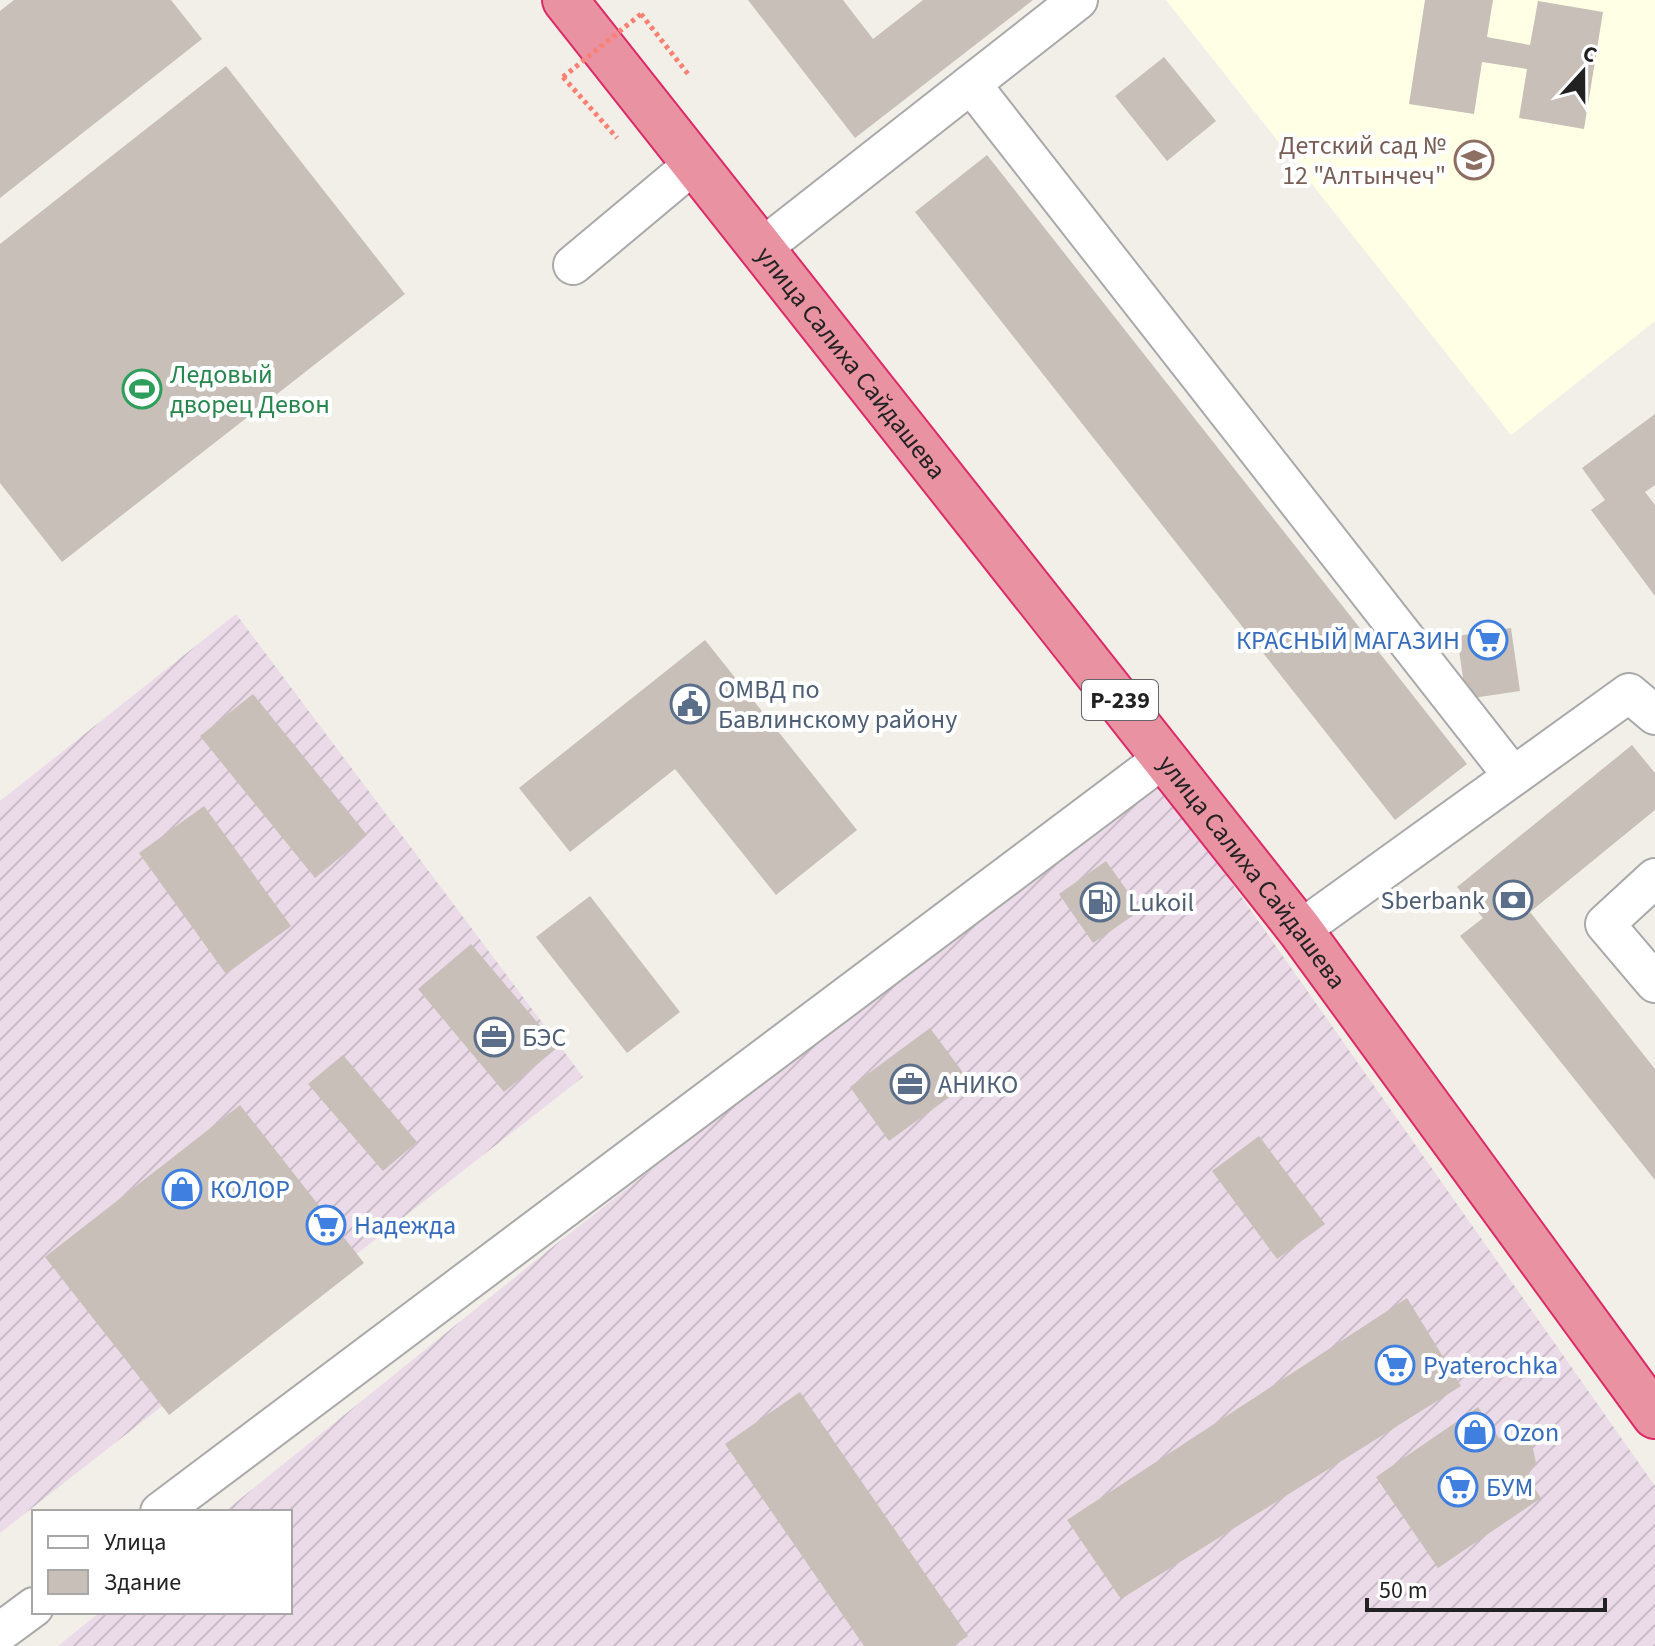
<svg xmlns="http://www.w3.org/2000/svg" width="1655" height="1646" font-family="'Source Sans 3',sans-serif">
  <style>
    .industrial { fill: url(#industrial-furrows) }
    .education { fill: #ffffe5 }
    .building { fill: #c7bfb8 }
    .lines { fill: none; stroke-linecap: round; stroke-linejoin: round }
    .minor-casing { stroke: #a9a9a9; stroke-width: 42 }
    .highway-casing { stroke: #dc2a67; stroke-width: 48 }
    .path { stroke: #fa8072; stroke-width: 5; stroke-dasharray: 4 4; stroke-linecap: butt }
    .minor { stroke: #fff; stroke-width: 38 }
    .highway { stroke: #e892a2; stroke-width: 44 }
    .path-bridge { stroke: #fa8072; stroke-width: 5; stroke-dasharray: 4 4; stroke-linecap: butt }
    .labels { text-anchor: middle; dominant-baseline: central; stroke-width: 8; stroke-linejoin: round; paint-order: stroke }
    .shield { fill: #fff; stroke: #646464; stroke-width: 2 }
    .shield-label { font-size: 24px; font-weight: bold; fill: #222 }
    .education-label { font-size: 26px; fill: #785e54; stroke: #fff; text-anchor: end }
    .street-label { font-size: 26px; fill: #222; stroke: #fff }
    .leisure-label { font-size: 26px; fill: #27864d; stroke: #fff; text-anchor: start }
    .shop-label { font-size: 26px; fill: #366cbe; stroke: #fff; text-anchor: start }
    .service-label { font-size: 26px; fill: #4e5e75; stroke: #fff; text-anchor: start }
  </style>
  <defs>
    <pattern id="industrial-furrows" width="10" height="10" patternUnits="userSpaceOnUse" patternTransform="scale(2)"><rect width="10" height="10" fill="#ebdbe8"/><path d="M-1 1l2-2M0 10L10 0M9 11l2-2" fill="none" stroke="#c9bcc7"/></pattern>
  </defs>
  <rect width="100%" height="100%" fill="#f2efe9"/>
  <g class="industrial">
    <polygon points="236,614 583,1077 0,1533 0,801"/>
    <polygon points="1155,774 1655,1486 1655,1646 58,1646 100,1612 290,1612 290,1512 224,1512 555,1245"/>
  </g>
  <polygon class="education" points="1166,0 1655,0 1655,321 1511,435"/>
  <g class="building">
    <polygon points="14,0 171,0 202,39 0,198 0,11"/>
    <polygon points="748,0 843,0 873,39 923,0 1033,0 855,138"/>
    <polygon points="1425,0 1493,0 1487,37 1530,45 1538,1 1603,12 1584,129 1519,118 1527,69 1482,62 1474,114 1409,104"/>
    <polygon points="1164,57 1216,121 1167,161 1115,96"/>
    <polygon points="226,66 405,294 62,562 0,483 0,244"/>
    <polygon points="987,155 1467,764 1395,820 915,212"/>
    <polygon points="1655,414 1655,485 1645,492 1655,505 1655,596 1591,510 1605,500 1582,468"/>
    <polygon points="1511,628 1520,691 1466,699 1457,636"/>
    <polygon points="705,640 857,830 776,895 675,769 570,852 519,788"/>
    <polygon points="253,694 367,835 315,878 200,736"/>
    <polygon points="1632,745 1655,773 1655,810 1530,912 1655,1069 1655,1180 1460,936 1483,918 1457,887"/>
    <polygon points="204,806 291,926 226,974 139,853"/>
    <polygon points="1106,861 1141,910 1093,943 1059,894"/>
    <polygon points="590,896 680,1012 627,1053 536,937"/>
    <polygon points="471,944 558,1047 504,1092 418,989"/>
    <polygon points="930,1028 970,1082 889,1141 850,1087"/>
    <polygon points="343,1055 417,1142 383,1171 308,1084"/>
    <polygon points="240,1105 364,1263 169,1415 45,1257"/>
    <polygon points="1259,1136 1325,1224 1277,1259 1212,1171"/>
    <polygon points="1407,1298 1461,1386 1121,1599 1067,1520"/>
    <polygon points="800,1392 968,1636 953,1646 864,1646 725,1444"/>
    <polygon points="1478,1407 1499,1438 1515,1435 1532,1444 1536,1463 1527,1477 1541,1498 1438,1568 1376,1477"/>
  </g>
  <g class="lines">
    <defs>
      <g id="minor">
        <polyline points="971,84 1513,776"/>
        <polyline points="762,248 1078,0"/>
        <polyline points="573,265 695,163"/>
        <polyline points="1655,878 1605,924 1655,983"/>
        <polyline points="1300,930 1629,693 1655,715"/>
        <polyline points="160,1512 1165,757"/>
        <polyline points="0,1632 34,1607"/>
      </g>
      <g id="highway">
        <path id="s1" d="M 565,0 L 1300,930 L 1655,1416"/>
      </g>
    </defs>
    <use href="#minor" class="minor-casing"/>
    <use href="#highway" class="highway-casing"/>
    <g class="path">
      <polyline points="641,14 688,74"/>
      <polyline points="563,77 617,138"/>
    </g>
    <use href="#minor" class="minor"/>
    <use href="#highway" class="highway"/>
    <polyline class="path-bridge" points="563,77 641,14"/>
  </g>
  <defs>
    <symbol id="school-ring" viewBox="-11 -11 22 22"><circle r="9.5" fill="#fff" stroke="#8d6e63" stroke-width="1.5"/><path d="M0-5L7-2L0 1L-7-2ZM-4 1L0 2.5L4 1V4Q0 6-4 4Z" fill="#8d6e63"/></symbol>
    <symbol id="stadium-ring" viewBox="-11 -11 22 22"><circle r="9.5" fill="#fff" stroke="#2e9e5b" stroke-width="1.5"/><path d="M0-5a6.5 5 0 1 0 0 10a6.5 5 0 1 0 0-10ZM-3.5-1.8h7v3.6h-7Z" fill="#2e9e5b"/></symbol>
    <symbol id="supermarket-ring" viewBox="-11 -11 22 22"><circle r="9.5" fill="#fff" stroke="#3f7fe0" stroke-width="1.5"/><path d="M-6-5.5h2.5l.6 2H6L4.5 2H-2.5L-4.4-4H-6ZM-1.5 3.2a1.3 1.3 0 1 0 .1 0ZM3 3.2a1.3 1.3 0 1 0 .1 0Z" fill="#3f7fe0"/></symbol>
    <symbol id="civic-ring" viewBox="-11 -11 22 22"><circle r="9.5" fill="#fff" stroke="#5c6f8a" stroke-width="1.5"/><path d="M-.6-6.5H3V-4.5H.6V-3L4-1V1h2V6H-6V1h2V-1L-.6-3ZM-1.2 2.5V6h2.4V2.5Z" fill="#5c6f8a"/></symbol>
    <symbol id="bank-ring" viewBox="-11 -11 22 22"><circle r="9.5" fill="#fff" stroke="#5c6f8a" stroke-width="1.5"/><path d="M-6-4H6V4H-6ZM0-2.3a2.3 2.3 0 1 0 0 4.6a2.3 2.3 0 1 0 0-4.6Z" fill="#5c6f8a"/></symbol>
    <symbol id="fuel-ring" viewBox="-11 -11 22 22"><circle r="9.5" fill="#fff" stroke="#5c6f8a" stroke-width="1.5"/><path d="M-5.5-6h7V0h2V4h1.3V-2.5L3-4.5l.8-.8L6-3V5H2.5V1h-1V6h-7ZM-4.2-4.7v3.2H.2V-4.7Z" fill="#5c6f8a"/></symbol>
    <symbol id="office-ring" viewBox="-11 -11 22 22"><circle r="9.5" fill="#fff" stroke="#5c6f8a" stroke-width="1.5"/><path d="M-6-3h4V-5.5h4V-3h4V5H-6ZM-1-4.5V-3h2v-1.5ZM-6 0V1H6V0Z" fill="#5c6f8a"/></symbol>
    <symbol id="shop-ring" viewBox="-11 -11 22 22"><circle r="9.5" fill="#fff" stroke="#3f7fe0" stroke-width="1.5"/><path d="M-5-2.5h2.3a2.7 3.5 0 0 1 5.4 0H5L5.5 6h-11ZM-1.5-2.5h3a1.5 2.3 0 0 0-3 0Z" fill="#3f7fe0"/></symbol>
  </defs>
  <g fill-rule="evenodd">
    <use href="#school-ring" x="1452" y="138" width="44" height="44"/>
    <use href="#stadium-ring" x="120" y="367" width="44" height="44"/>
    <use href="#supermarket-ring" x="1466" y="618" width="44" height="44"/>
    <use href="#civic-ring" x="668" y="682" width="44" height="44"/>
    <use href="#bank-ring" x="1491" y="878" width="44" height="44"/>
    <use href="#fuel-ring" x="1078" y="880" width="44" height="44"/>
    <use href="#office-ring" x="472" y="1015" width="44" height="44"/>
    <use href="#office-ring" x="888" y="1062" width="44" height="44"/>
    <use href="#shop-ring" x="160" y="1167" width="44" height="44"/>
    <use href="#supermarket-ring" x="304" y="1203" width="44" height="44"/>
    <use href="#supermarket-ring" x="1373" y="1343" width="44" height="44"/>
    <use href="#shop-ring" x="1453" y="1410" width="44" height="44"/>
    <use href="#supermarket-ring" x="1436" y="1465" width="44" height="44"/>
  </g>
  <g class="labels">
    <rect class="shield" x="1082" y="680" width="76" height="40" rx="6"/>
    <g class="shield-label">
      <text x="1120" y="700">Р-239</text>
    </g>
    <g class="education-label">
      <text x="1446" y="145">Детский сад №<tspan x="1446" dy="30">12 "Алтынчеч"</tspan></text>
    </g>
    <g class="street-label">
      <text stroke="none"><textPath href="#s1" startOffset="462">улица Салиха Сайдашева</textPath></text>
      <text stroke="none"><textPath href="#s1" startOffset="1110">улица Салиха Сайдашева</textPath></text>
    </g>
    <g class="leisure-label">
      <text x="170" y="374">Ледовый<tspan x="170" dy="30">дворец Девон</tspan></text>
    </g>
    <g class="shop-label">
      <text x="1460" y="640" text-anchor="end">КРАСНЫЙ МАГАЗИН</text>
      <text x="210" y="1189">КОЛОР</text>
      <text x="354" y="1225">Надежда</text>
      <text x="1423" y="1365">Pyaterochka</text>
      <text x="1503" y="1432">Ozon</text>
      <text x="1486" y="1487">БУМ</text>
    </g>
    <g class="service-label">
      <text x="718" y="689">ОМВД по<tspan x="718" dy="30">Бавлинскому району</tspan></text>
      <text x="1485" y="900" text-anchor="end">Sberbank</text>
      <text x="1128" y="902">Lukoil</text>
      <text x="522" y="1037">БЭС</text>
      <text x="938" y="1084">АНИКО</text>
    </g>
  </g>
  <rect x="32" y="1510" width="260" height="104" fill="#ffffff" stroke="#a7a7a7" stroke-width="2"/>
  <rect x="48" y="1536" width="40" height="12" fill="#ffffff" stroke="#a7a7a7" stroke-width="2"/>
  <text x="104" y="1550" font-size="24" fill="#222222">Улица</text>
  <rect x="48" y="1570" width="40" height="24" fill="#c7bfb8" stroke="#a7a7a7" stroke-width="2"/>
  <text x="104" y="1590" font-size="24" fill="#222222">Здание</text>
  <g transform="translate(1583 72) rotate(21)" stroke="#ffffff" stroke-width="6" paint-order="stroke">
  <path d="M0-6L14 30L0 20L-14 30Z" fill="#222222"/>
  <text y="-12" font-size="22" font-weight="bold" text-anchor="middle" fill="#222222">С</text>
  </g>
  <path d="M1367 1598v12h238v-12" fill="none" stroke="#222222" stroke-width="4"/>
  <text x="1379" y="1598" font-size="24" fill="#222222" stroke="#ffffff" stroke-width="6" paint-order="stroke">50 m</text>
</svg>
